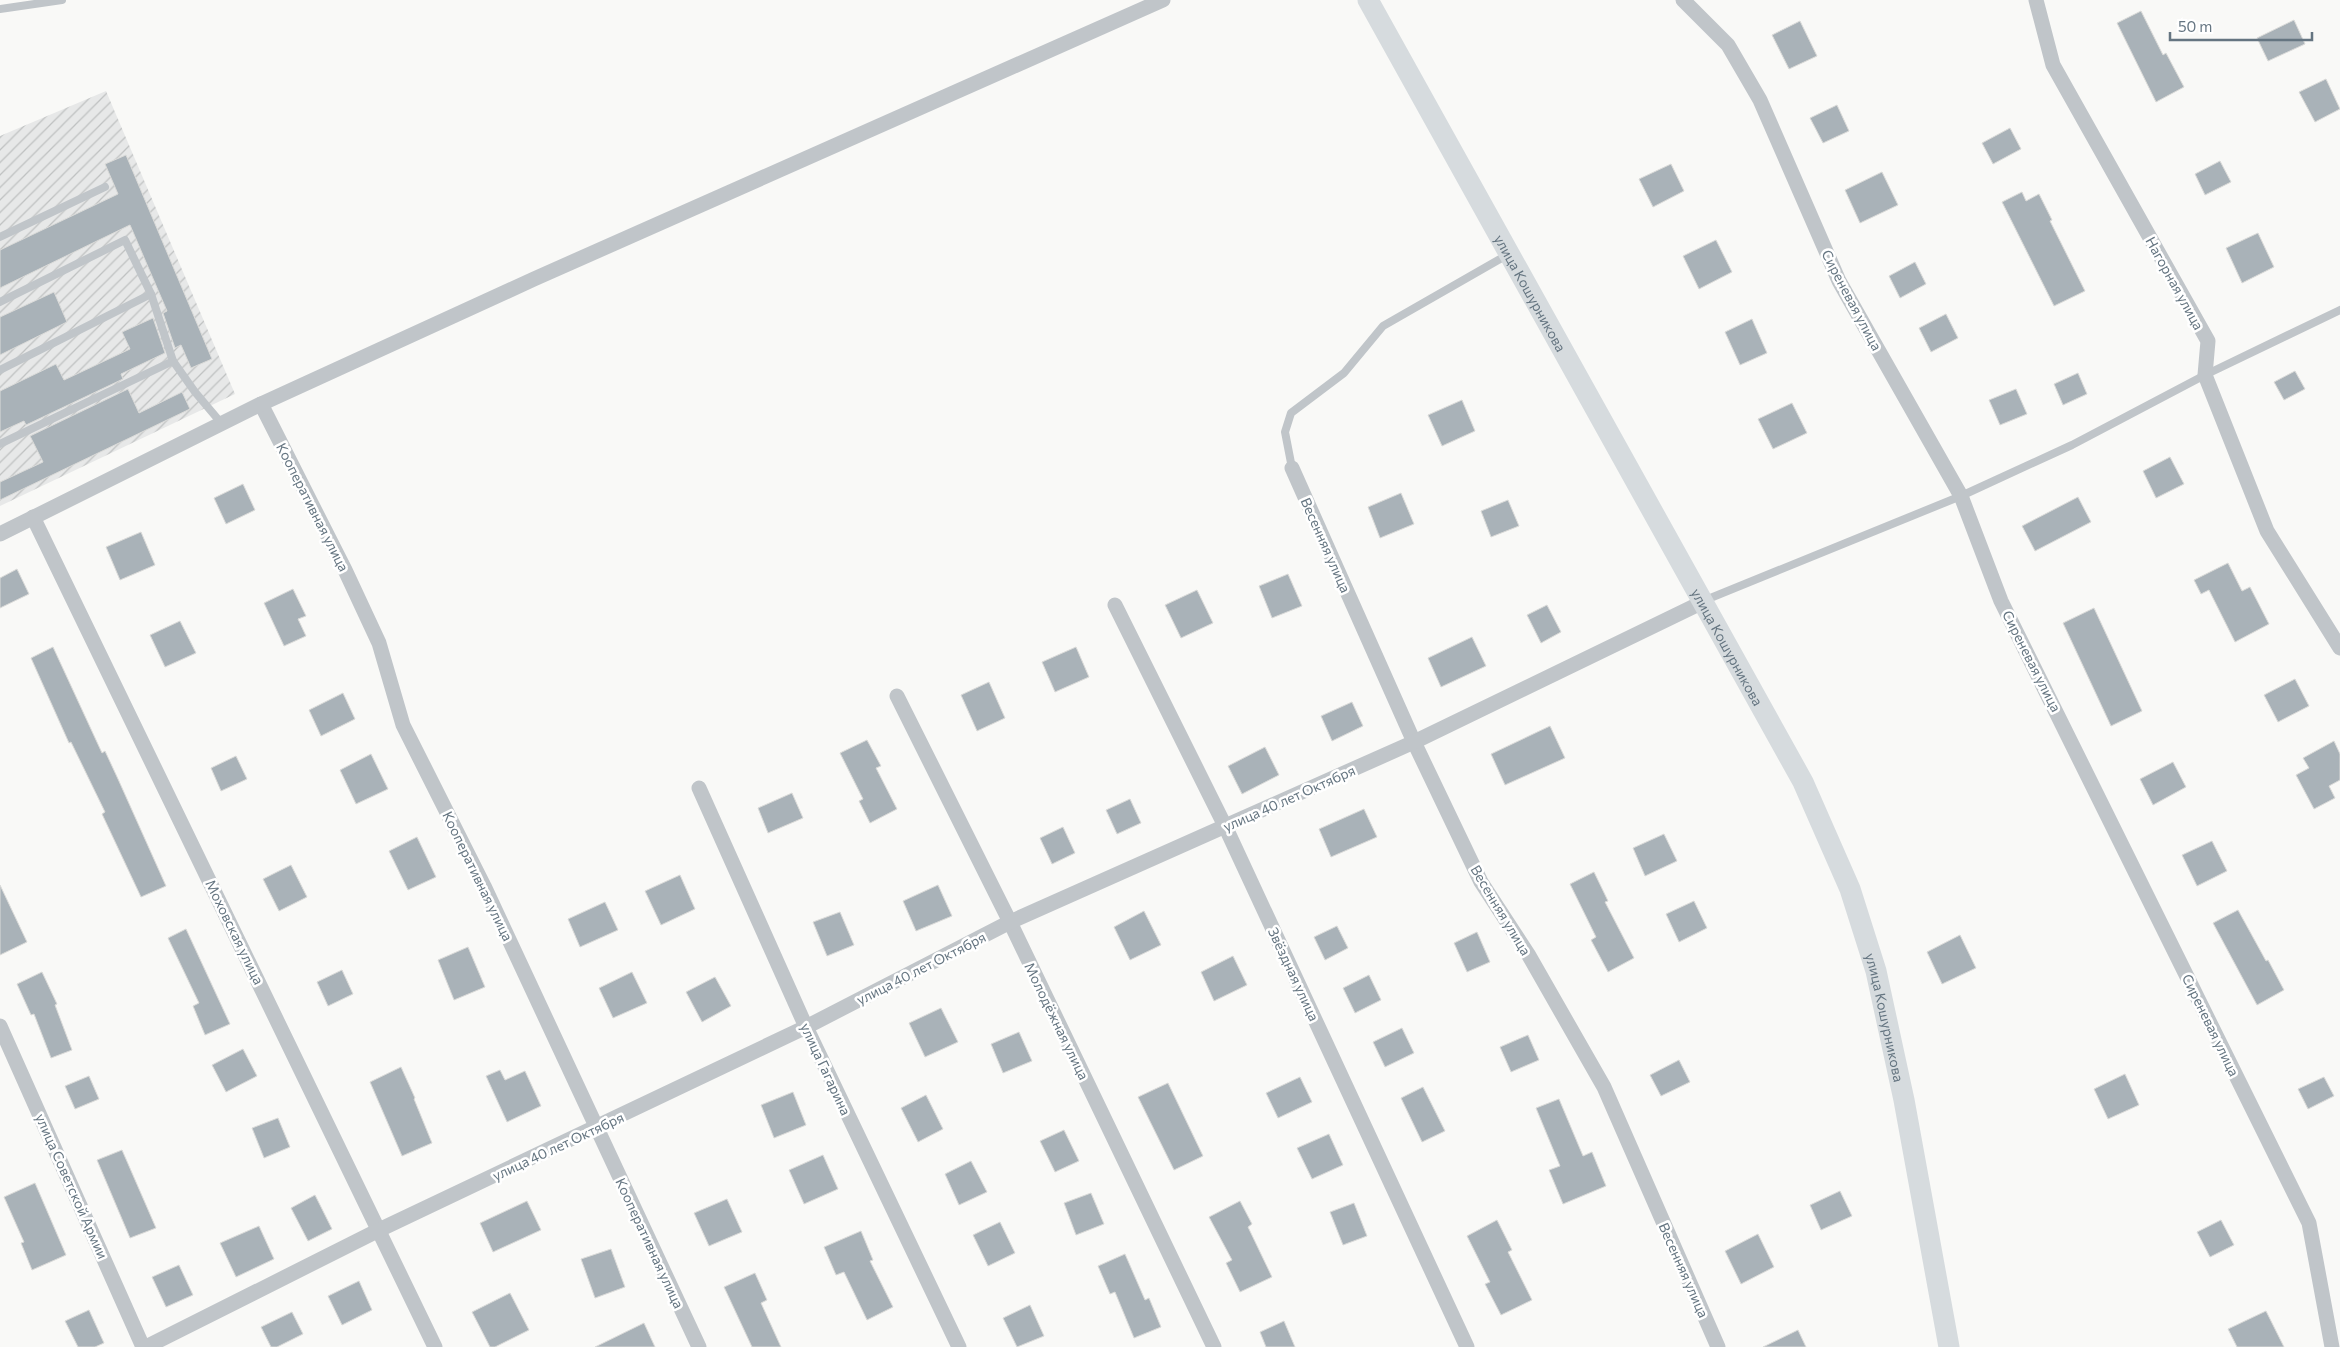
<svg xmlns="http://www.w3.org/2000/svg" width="2340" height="1347" font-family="Commissioner,sans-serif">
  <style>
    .industrial { fill: url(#industrial-furrows) }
    .building { fill: #a9b2b8; stroke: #dbdbd9 }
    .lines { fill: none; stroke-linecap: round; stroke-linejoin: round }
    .lane { stroke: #c0c5c9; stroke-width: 8 }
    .street { stroke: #c0c5c9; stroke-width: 15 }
    .secondary { stroke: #d6dbde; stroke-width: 21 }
    .labels { text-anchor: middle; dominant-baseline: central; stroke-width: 5; stroke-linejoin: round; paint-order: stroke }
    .street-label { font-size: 14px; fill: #657581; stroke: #fff }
  </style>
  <defs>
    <pattern id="industrial-furrows" width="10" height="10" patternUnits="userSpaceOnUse" patternTransform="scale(1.25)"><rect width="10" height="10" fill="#e7e8e8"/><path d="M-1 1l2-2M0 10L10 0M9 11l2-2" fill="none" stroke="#bfc1c1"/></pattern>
  </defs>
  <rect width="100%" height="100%" fill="#f9f9f7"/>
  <polygon class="industrial" points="106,91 235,394 0,506 0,136"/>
  <g class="building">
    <polygon points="2141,11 2163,55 2166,53 2184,87 2156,102 2117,23"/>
    <polygon points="2294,20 2305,44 2268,61 2257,38"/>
    <polygon points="1800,21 1817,56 1789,69 1772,35"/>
    <polygon points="2326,79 2340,109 2315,122 2299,92"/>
    <polygon points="1837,105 1849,131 1823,143 1810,118"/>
    <polygon points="2010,128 2021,149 1993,164 1982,143"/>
    <polygon points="126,155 212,359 191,368 181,345 175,348 163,313 167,311 130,225 0,288 0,250 118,194 105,164"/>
    <polygon points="2220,161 2231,182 2205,195 2195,174"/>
    <polygon points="1671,164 1684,191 1653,207 1639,179"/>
    <polygon points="1882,172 1898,205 1860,223 1845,190"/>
    <polygon points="2022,192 2026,201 2039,194 2052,220 2050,221 2085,291 2054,306 2002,202"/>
    <polygon points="2258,233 2274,267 2242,283 2226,248"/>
    <polygon points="1716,240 1732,272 1699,289 1683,256"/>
    <polygon points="1915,262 1926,284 1900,298 1889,276"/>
    <polygon points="54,292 67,322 0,355 0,317"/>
    <polygon points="1946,314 1958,338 1931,352 1919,328"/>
    <polygon points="153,318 165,353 121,374 123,379 26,425 24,421 0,432 0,391 56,364 64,380 130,349 122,332"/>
    <polygon points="1752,319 1767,353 1740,365 1725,332"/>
    <polygon points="2295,371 2305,389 2284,400 2274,382"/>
    <polygon points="2078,373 2087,394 2063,405 2054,384"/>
    <polygon points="128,389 139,413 182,392 190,409 0,500 0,482 43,462 30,436"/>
    <polygon points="2016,389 2027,414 2000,425 1989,400"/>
    <polygon points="1462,400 1475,431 1442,446 1428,415"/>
    <polygon points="1792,403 1807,433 1773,449 1758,419"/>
    <polygon points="2170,457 2184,484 2156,498 2143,471"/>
    <polygon points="243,484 255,510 226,524 214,498"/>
    <polygon points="1401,493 1414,524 1380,538 1368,507"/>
    <polygon points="2078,497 2091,522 2035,551 2022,526"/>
    <polygon points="1508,500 1519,526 1491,537 1481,511"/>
    <polygon points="141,532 155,565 120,580 106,547"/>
    <polygon points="2228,563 2242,591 2250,587 2269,624 2235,642 2209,590 2201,594 2194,580"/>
    <polygon points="17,569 29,594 0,608 0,578"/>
    <polygon points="1288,574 1302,606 1272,618 1259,586"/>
    <polygon points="293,589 306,616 298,619 306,636 284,646 264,603"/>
    <polygon points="1197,590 1213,623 1181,638 1165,605"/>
    <polygon points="1547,605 1561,632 1541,643 1527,615"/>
    <polygon points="2094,608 2142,711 2111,726 2063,623"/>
    <polygon points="180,621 196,653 165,667 150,635"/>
    <polygon points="1472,637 1486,666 1441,687 1428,658"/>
    <polygon points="53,647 102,753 105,751 118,779 166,886 141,897 102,814 105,812 71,742 69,743 31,658"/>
    <polygon points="1076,647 1089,677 1055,692 1042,662"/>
    <polygon points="2295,679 2309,706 2278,722 2264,695"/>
    <polygon points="989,682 1005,718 977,731 961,695"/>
    <polygon points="343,693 355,719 321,736 309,710"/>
    <polygon points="1352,702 1363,726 1332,741 1321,716"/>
    <polygon points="1550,726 1565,758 1505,785 1491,754"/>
    <polygon points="867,740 881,766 876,768 897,809 870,823 859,801 863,799 840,753"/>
    <polygon points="2334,741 2340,754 2340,780 2329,786 2335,798 2314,809 2296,775 2309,768 2303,758"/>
    <polygon points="1265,747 1279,775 1242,794 1228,766"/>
    <polygon points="371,754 388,789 356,804 340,770"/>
    <polygon points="236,756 247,779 221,791 211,768"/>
    <polygon points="2173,762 2186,787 2153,805 2140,779"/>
    <polygon points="792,793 803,818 768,833 758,808"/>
    <polygon points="1130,799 1141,823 1117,834 1106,810"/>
    <polygon points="1364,809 1377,837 1331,857 1319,829"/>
    <polygon points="1063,827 1075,853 1052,864 1040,838"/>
    <polygon points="1664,834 1677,861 1645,876 1633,848"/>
    <polygon points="417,837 436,877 408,890 389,851"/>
    <polygon points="2212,841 2227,871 2197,886 2182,855"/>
    <polygon points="291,865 307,897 279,911 263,879"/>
    <polygon points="1594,872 1608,901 1605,902 1634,958 1608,972 1591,940 1596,937 1570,884"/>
    <polygon points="680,875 695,909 661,925 645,891"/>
    <polygon points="0,885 27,942 0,955"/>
    <polygon points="938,885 952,916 916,931 903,901"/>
    <polygon points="1694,901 1707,928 1679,942 1666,914"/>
    <polygon points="605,902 618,930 580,947 568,919"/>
    <polygon points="2238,910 2266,961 2268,960 2284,990 2257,1005 2213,923"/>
    <polygon points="1144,911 1161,945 1130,960 1114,927"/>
    <polygon points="840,912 854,945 827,956 813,922"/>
    <polygon points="1337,926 1348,948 1325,960 1314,937"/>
    <polygon points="186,929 230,1024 205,1035 193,1006 199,1003 168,938"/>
    <polygon points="1477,932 1490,962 1467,972 1454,943"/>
    <polygon points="1960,935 1976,968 1942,984 1927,952"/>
    <polygon points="468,947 485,987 454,1000 438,960"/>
    <polygon points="1233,956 1247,985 1214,1001 1201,972"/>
    <polygon points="342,970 353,994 328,1006 317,982"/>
    <polygon points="42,972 57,1004 55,1005 72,1050 51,1058 34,1014 31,1015 17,984"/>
    <polygon points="632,972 647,1003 613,1018 599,988"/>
    <polygon points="1369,975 1381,1000 1355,1013 1343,988"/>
    <polygon points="715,977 731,1006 702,1022 686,992"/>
    <polygon points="941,1008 958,1042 925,1057 909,1023"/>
    <polygon points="1402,1028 1414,1053 1385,1067 1373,1042"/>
    <polygon points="1019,1032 1032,1061 1003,1073 991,1044"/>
    <polygon points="1528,1035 1539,1060 1511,1072 1500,1047"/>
    <polygon points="243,1049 257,1076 226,1092 212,1065"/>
    <polygon points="1679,1060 1690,1082 1661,1096 1650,1075"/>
    <polygon points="401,1067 415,1098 414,1099 432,1143 402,1156 370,1082"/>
    <polygon points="500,1070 505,1080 525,1071 541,1106 507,1122 486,1076"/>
    <polygon points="2125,1074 2139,1105 2108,1119 2094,1089"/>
    <polygon points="89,1076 99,1099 75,1109 65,1086"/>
    <polygon points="1300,1077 1312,1102 1278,1118 1266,1093"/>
    <polygon points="2324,1077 2334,1096 2308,1109 2298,1089"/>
    <polygon points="1168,1083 1203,1156 1174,1170 1138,1097"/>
    <polygon points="1423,1087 1445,1131 1422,1142 1401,1098"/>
    <polygon points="793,1092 806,1125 774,1138 761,1105"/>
    <polygon points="926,1095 943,1129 918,1142 901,1108"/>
    <polygon points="1559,1099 1583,1156 1592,1152 1606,1186 1563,1204 1549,1170 1560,1166 1536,1108"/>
    <polygon points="278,1118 290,1147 264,1158 252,1128"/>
    <polygon points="1064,1130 1079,1161 1055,1172 1040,1141"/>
    <polygon points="1329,1134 1343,1165 1312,1179 1297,1148"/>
    <polygon points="122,1150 156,1228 130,1238 97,1160"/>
    <polygon points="823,1155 838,1189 804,1204 789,1170"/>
    <polygon points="971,1161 987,1192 959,1205 945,1174"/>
    <polygon points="35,1183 66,1255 32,1270 21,1243 24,1242 4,1197"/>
    <polygon points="1840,1191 1852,1216 1821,1230 1810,1205"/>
    <polygon points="1091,1193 1104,1224 1076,1235 1064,1203"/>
    <polygon points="315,1195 332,1229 308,1241 291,1208"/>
    <polygon points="727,1199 742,1232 709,1246 694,1213"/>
    <polygon points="527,1201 541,1230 493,1252 480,1223"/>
    <polygon points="1240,1201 1252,1224 1248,1227 1272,1277 1240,1292 1226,1263 1232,1260 1209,1217"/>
    <polygon points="1354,1203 1367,1236 1343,1245 1330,1212"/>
    <polygon points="1497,1220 1512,1250 1508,1252 1532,1300 1501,1315 1485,1284 1490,1282 1467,1236"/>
    <polygon points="2221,1220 2234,1245 2210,1257 2197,1232"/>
    <polygon points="1000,1222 1015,1253 988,1266 973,1235"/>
    <polygon points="259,1226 274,1259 236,1277 220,1243"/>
    <polygon points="861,1231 873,1260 870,1261 893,1307 867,1320 844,1272 836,1275 824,1247"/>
    <polygon points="1758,1234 1774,1267 1741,1284 1725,1251"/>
    <polygon points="611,1249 625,1287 595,1298 581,1259"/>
    <polygon points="1125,1254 1145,1300 1149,1298 1161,1327 1134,1338 1115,1292 1110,1294 1098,1266"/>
    <polygon points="179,1265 193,1295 166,1307 152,1277"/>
    <polygon points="755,1273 767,1300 761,1303 781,1347 752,1347 724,1287"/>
    <polygon points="359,1281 372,1310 342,1325 328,1296"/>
    <polygon points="510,1293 529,1330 495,1347 490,1347 472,1312"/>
    <polygon points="1030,1305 1044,1336 1017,1347 1003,1318"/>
    <polygon points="89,1310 104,1343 95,1347 78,1347 65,1321"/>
    <polygon points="2266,1311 2284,1347 2237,1347 2228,1329"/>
    <polygon points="292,1312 303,1334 277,1347 271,1347 261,1327"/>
    <polygon points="1284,1321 1295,1347 1266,1347 1260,1332"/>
    <polygon points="644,1323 655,1347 595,1347"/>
    <polygon points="1798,1330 1806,1347 1763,1347"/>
  </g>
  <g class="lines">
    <g class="lane">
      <polyline points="0,9 62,0"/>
      <polyline points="0,237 105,187"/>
      <polyline points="0,302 125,240 151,294 173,361 195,392 222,424"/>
      <polyline points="0,370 151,294"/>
      <polyline points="0,444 173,361"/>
      <polyline points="1292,468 1285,432 1291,413 1344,373 1383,326 1507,255"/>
      <polyline points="1703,601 1961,496 2072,445 2205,375 2340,310"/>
    </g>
    <g class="street">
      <polyline points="1683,0 1728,45 1760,100 1839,281 1961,496 2001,601 2309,1223 2332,1347"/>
      <polyline points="2036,0 2053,65 2208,341 2205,375 2267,531 2340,648"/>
      <polyline points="261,404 345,570 379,643 403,725 484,886 699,1347"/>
      <polyline points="1292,468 1414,742 1481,882 1528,954 1604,1087 1718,1347"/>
      <polyline points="33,517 435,1347"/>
      <polyline points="0,534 261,404 534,279 1163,0"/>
      <polyline points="1115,605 1225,826 1467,1347"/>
      <polyline points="897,696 1010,922 1214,1347"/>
      <polyline points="699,788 806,1027 959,1347"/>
      <polyline points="0,1026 143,1347"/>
      <polyline points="146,1347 379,1230 806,1027 1010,922 1414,742 1703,602"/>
    </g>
    <path class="secondary" id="s1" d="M 1368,0 L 1803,782 L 1850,889 L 1876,971 L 1904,1100 L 1949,1347"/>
  </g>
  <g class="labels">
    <g class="street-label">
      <text transform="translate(2175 283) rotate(61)">Нагорная улица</text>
      <text stroke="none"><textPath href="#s1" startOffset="335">улица Кошурникова</textPath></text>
      <text transform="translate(1852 300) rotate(62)">Сиреневая улица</text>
      <text transform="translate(313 507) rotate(63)">Кооперативная улица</text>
      <text transform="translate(1326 545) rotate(66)">Весенняя улица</text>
      <text stroke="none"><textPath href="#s1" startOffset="740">улица Кошурникова</textPath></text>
      <text transform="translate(2032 661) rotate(63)">Сиреневая улица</text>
      <text transform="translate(1289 798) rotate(-24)">улица 40 лет Октября</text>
      <text transform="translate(478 876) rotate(64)">Кооперативная улица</text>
      <text transform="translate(1501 910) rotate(59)">Весенняя улица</text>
      <text transform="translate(235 932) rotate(64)">Моховская улица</text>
      <text transform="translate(921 968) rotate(-27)">улица 40 лет Октября</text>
      <text transform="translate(1294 974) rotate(65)">Звёздная улица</text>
      <text stroke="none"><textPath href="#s1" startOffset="1145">улица Кошурникова</textPath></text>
      <text transform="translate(1057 1021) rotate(64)">Молодёжная улица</text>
      <text transform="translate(2211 1025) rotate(64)">Сиреневая улица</text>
      <text transform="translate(826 1069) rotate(65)">улица Гагарина</text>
      <text transform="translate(558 1146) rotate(-25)">улица 40 лет Октября</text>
      <text transform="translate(72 1186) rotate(66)">улица Советской Армии</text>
      <text transform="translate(650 1243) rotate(65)">Кооперативная улица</text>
      <text transform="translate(1684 1270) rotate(66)">Весенняя улица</text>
    </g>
  </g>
  <path d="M2170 32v8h142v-8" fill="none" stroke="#657581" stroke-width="2.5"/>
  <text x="2178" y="32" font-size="15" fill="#657581" stroke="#ffffff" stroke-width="4" paint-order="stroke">50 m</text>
</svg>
